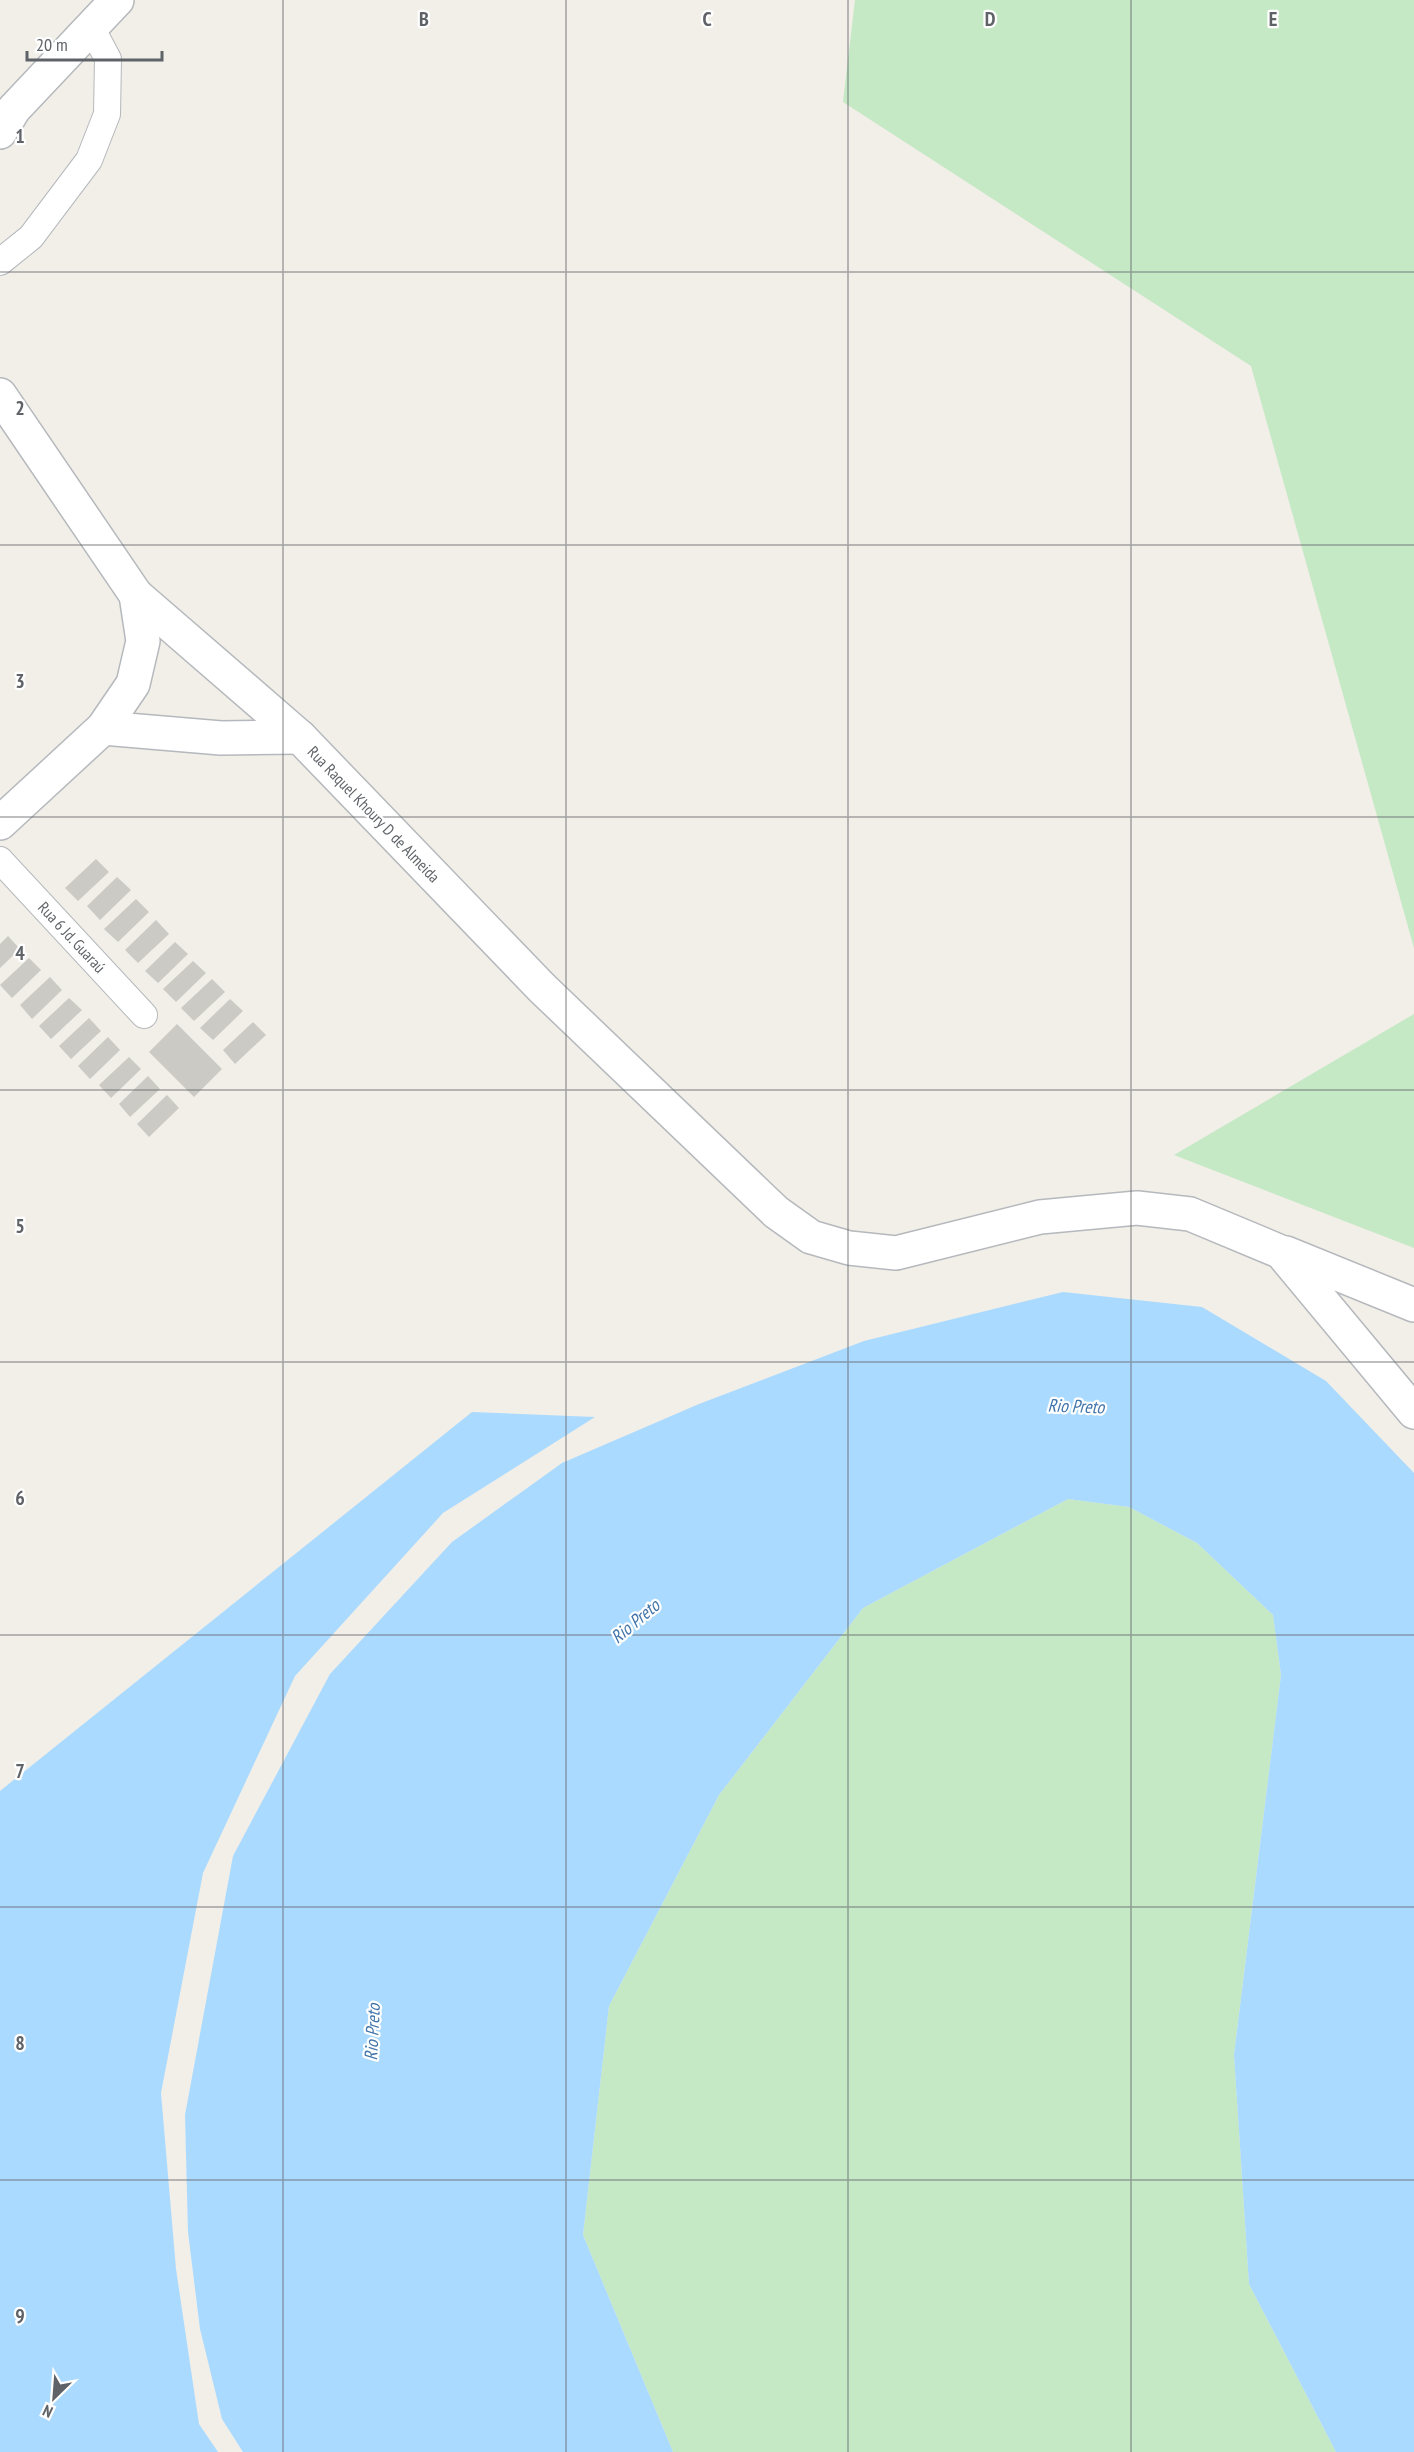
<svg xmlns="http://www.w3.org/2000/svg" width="1414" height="2452" font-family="'PT Sans Narrow',sans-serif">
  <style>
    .green { fill: #c5e8c5 }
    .water { fill: #aadaff }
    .building { fill: #cccac5 }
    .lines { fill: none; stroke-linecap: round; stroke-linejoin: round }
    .service-casing { stroke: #b5b8bc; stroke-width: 28 }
    .minor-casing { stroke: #b5b8bc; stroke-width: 36 }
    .tertiary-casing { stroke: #b5b8bc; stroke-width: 36 }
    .service { stroke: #fff; stroke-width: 26 }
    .minor { stroke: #fff; stroke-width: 33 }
    .tertiary { stroke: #fff; stroke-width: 33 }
    .grid { fill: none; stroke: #5f6368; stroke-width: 1.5; stroke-opacity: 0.55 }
    .labels { text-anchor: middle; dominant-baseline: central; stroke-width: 4.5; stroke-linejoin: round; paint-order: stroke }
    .street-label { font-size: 16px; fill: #5f6368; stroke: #fff }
    .water-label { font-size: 18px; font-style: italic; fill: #4174aa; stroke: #fff }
    .grid-label { font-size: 20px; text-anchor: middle; font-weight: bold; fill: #5f6368; stroke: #fff; stroke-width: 4.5; stroke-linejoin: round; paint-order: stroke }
  </style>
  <rect width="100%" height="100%" fill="#f1efe8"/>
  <g class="green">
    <polygon points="855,0 1414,0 1414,948 1251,366 843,102"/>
    <polygon points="1414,1014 1414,1248 1174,1155"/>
    <polygon points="1068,1499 1129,1507 1197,1543 1273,1615 1281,1675 1234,2055 1249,2284 1336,2452 673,2452 583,2235 609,2006 719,1795 863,1608"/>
  </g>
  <g class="water">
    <polygon points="1063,1292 1202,1307 1326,1381 1414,1473 1414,2452 1336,2452 1249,2284 1234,2055 1281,1675 1273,1615 1197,1543 1129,1507 1068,1499 863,1608 719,1795 609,2006 583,2235 673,2452 243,2452 222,2419 200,2329 188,2232 185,2115 233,1856 330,1674 452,1542 562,1463 699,1404 864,1341"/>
    <polygon points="472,1412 595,1417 443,1513 295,1676 203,1873 161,2093 176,2269 199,2424 218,2452 0,2452 0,1791"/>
  </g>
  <g class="building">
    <polygon points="96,859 109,872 78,901 65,888"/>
    <polygon points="117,877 131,890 100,920 87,906"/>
    <polygon points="136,899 149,912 118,942 104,929"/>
    <polygon points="156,920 169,934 138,963 125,950"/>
    <polygon points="8,936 20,949 0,968 0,944"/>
    <polygon points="175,942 188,954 158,983 145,971"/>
    <polygon points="29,958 41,970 12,998 0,985"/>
    <polygon points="193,961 206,973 176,1002 163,989"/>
    <polygon points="50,977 62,990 32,1019 20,1005"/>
    <polygon points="212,979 225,992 194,1021 181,1008"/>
    <polygon points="69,998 82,1010 51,1039 39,1026"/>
    <polygon points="230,999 243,1011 213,1040 200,1028"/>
    <polygon points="89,1018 101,1031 71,1059 59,1046"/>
    <polygon points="253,1022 266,1035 235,1064 223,1050"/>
    <polygon points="177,1024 222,1069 194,1097 149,1052"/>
    <polygon points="108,1037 120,1050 90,1079 78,1066"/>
    <polygon points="129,1057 141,1069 111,1098 99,1085"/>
    <polygon points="148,1076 160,1089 130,1117 119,1104"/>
    <polygon points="167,1095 179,1108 149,1137 137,1124"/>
  </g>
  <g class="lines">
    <defs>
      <g id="service">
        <polyline points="0,262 31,237 89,160 107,114 108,59 92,29"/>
        <polyline points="0,860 144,1015"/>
      </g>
      <g id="minor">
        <polyline points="136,595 300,737 542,988 776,1212 811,1237 849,1248 896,1253 1040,1217 1137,1208 1190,1214 1281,1252 1414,1412"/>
        <polyline points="103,728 221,738 300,737"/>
        <polyline points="1286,1253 1414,1305"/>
      </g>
      <g id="tertiary">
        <polyline points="0,132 14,109 117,0"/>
        <polyline points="0,395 136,595 143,641 133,684 103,728 0,823"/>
      </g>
    </defs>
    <use href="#service" class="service-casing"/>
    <use href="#minor" class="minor-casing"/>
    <use href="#tertiary" class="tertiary-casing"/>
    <use href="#service" class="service"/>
    <use href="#minor" class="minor"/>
    <use href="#tertiary" class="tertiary"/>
  </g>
  <path class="grid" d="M 283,0 L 283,2452M 566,0 L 566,2452M 848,0 L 848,2452M 1131,0 L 1131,2452M 0,272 L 1414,272M 0,545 L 1414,545M 0,817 L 1414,817M 0,1090 L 1414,1090M 0,1362 L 1414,1362M 0,1635 L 1414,1635M 0,1907 L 1414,1907M 0,2180 L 1414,2180"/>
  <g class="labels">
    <g class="street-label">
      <text transform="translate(374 814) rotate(46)">Rua Raquel Khoury D de Almeida</text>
      <text transform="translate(72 937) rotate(47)">Rua 6 Jd. Guaraú</text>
    </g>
    <g class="water-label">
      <text transform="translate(1076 1406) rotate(2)">Rio Preto</text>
      <text transform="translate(635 1621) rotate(-40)">Rio Preto</text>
      <text transform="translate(372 2032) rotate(-87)">Rio Preto</text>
    </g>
  </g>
  <g class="grid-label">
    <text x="424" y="26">B</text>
    <text x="707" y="26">C</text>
    <text x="990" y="26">D</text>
    <text x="1273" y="26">E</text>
    <text x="20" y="143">1</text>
    <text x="20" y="415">2</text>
    <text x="20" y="688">3</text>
    <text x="20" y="960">4</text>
    <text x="20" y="1233">5</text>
    <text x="20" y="1505">6</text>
    <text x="20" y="1778">7</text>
    <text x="20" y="2050">8</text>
    <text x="20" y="2323">9</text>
  </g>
  <g transform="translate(54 2398) rotate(205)" stroke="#ffffff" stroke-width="4.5" paint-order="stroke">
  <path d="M0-4.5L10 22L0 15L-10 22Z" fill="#5f6368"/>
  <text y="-9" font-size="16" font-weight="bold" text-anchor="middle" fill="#5f6368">N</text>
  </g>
  <path d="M27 51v9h135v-9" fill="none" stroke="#5f6368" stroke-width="3"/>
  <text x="36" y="51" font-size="18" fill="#5f6368" stroke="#ffffff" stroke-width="4.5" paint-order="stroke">20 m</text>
</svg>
